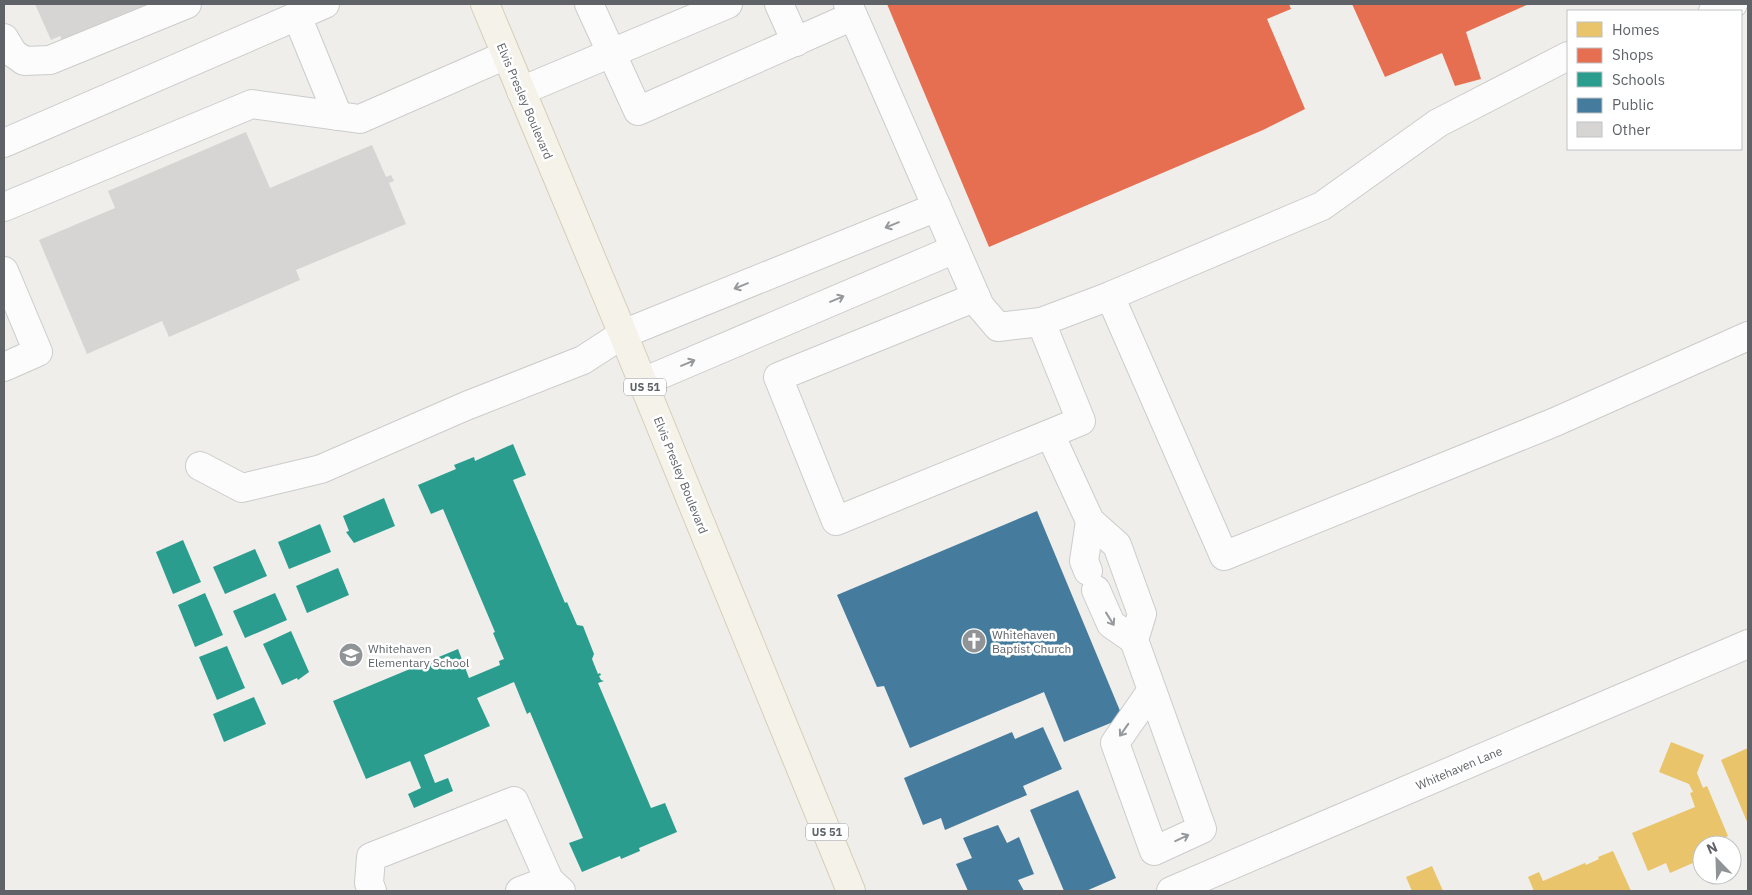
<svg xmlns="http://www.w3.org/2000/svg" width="1752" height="895" font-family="'IBM Plex Sans',sans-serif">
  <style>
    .homes { fill: #e9c46a }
    .shops { fill: #e76f51 }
    .schools { fill: #2a9d8f }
    .public { fill: #457b9d }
    .building { fill: #d6d5d3 }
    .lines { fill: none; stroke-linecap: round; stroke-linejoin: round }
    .minor-casing { stroke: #cbcccc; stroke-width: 30 }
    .major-casing { stroke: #d7ceb8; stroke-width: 30 }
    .minor { stroke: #fdfcfc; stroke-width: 28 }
    .major { stroke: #f4f2e9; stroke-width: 28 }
    .oneway { stroke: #96999c }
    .labels { text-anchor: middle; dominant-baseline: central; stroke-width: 5; stroke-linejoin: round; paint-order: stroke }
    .shield { fill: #fff; stroke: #8f9295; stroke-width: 1 }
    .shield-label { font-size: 11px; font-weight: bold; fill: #5f6368 }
    .street-label { font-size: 12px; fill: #5f6368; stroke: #fff }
    .poi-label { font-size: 12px; fill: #5f6368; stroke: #fff; text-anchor: start }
  </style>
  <rect width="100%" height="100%" fill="#efeeea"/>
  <g class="homes">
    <polygon points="1671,742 1704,755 1697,773 1703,788 1707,786 1728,836 1712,843 1713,845 1702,845 1702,859 1670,873 1666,863 1648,871 1632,833 1695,807 1690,793 1693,792 1689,784 1659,772"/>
    <polygon points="1748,748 1748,824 1721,760"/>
    <polygon points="1613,851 1631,891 1534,891 1528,877 1539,872 1543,881 1585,863 1586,865 1599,859 1598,857"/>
    <polygon points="1432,866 1443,891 1412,891 1406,877"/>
  </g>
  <g class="shops">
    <polygon points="887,4 1289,4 1291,9 1267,19 1305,109 1263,130 989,247"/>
    <polygon points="1352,4 1529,4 1466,32 1481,79 1455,86 1442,53 1385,77"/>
  </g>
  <g class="schools">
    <polygon points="513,444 526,475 513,480 565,603 567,602 577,625 583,626 594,654 592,659 598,674 600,673 601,675 599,676 601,680 604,681 598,683 651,808 665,803 677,832 639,848 640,851 621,859 620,856 582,872 569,843 583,838 530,712 527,714 514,682 477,698 490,726 424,755 435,783 448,778 453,791 414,808 408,794 421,788 410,761 366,779 333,701 458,649 469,678 500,665 499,661 504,659 493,633 495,632 443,509 431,514 418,485 456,469 454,465 474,457 475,461"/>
    <polygon points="384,498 395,526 354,543 346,532 349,531 343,516"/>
    <polygon points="320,524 331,552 289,569 278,542"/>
    <polygon points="183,540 201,582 173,594 156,552"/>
    <polygon points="255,549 267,576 225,594 213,567"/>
    <polygon points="338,568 349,595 307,613 296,586"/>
    <polygon points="205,593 223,635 195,647 178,605"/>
    <polygon points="275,593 287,620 245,638 233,611"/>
    <polygon points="291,631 309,672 298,680 297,678 282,685 263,644"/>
    <polygon points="227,646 245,688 217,700 199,657"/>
    <polygon points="254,697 266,724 224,742 213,714"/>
  </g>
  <g class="public">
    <polygon points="1037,511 1123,718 1064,742 1044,692 910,748 884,686 877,687 837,595"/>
    <polygon points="1043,727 1062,769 1023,786 1027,795 945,830 941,818 923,825 904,778 1012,732 1015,739"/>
    <polygon points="1078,790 1116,878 1086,891 1064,891 1030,810"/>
    <polygon points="998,825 1007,843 1019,837 1034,874 1018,880 1024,891 968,891 956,864 972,858 963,838"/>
  </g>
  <g class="building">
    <polygon points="35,4 153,4 63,42 60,36 51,40"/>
    <polygon points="246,132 270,188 372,145 386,177 391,175 394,181 389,183 406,224 296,270 300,280 169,337 162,321 87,354 39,240 115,208 108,191"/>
  </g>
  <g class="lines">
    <defs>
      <g id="minor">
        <polyline points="589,4 638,111 853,16"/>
        <polyline points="779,4 796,42"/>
        <polyline points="848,4 980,306 998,327 1041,322 1110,296 1322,206 1438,123 1568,56"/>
        <polyline points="1713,11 1733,4"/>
        <polyline points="297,16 338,116"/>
        <polyline points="4,38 13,53 24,61 50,60 187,4"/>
        <polyline points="521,91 728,4"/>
        <polyline points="4,143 325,4"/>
        <polyline points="4,207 252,104 360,119 506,55"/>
        <polyline points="4,271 38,352 4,367"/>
        <polyline points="1110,296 1224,556 1555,422 1748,336"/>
        <polyline points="976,297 778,377 836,521 1081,421 1041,322"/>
        <polyline points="643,382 955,249"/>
        <polyline points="1050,434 1090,521 1117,545 1142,614 1134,640 1202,829 1154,851 1115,743 1152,690"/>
        <polyline points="200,466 242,488 321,469 466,406 583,360 623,334 937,207"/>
        <polyline points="1088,571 1084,561 1090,521"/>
        <polyline points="1096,590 1111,624 1134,640"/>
        <polyline points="372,891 369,883 371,857 514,801 549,880 561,891"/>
        <polyline points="520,891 549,880"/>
        <polyline points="1171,891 1748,644"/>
      </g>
      <polyline id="major" points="485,4 623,334 851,891"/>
    </defs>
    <use href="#minor" class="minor-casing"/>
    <use href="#major" class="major-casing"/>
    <use href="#minor" class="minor"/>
    <use href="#major" class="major"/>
  </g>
  <defs><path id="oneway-shaft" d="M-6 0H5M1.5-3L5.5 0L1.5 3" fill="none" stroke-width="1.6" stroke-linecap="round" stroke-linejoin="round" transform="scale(1.25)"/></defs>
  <g class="oneway">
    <use href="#oneway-shaft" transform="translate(892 225) rotate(158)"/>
    <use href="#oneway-shaft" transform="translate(741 286) rotate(158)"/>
    <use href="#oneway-shaft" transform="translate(837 299) rotate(-23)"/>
    <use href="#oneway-shaft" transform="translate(688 363) rotate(-23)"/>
    <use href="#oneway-shaft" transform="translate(1110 619) rotate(58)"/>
    <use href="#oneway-shaft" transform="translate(1124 730) rotate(125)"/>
    <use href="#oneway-shaft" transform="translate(1182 838) rotate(-25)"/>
  </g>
  <defs>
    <symbol id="church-disc" viewBox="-11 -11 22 22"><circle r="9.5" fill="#919496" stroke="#fff"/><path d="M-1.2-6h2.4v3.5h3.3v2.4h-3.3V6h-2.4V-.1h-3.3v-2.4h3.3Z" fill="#fff"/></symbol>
    <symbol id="school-disc" viewBox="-11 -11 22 22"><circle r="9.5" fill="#919496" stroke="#fff"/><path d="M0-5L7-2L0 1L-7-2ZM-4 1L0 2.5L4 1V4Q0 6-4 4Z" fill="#fff"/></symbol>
  </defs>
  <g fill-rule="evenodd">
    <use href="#church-disc" x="960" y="627" width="28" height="28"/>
    <use href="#school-disc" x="337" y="641" width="28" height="28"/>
  </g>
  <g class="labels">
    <g class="shield">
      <rect x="624" y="378.5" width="42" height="17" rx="4"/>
      <rect x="806" y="823.5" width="42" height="17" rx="4"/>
    </g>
    <g class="shield-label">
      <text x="645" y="387">US 51</text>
      <text x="827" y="832">US 51</text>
    </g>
    <g class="street-label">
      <text transform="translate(525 101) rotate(67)">Elvis Presley Boulevard</text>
      <text transform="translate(681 475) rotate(68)">Elvis Presley Boulevard</text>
      <text transform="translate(1459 768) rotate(-23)">Whitehaven Lane</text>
    </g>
    <g class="poi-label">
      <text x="992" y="634">Whitehaven<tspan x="992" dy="14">Baptist Church</tspan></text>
      <text x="368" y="648">Whitehaven<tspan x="368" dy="14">Elementary School</tspan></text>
    </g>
  </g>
  <rect width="1752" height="895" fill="none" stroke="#5f6368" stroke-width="10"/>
  <rect x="1567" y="10" width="175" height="140" fill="#ffffff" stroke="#bfc1c3"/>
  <rect x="1577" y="22" width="25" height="15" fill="#e9c46a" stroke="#bfc1c3"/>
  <text x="1612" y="35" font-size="15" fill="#5f6368">Homes</text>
  <rect x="1577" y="48" width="25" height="15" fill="#e76f51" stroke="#bfc1c3"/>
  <text x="1612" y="60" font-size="15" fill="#5f6368">Shops</text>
  <rect x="1577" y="72" width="25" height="15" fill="#2a9d8f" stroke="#bfc1c3"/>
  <text x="1612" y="85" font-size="15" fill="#5f6368">Schools</text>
  <rect x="1577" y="98" width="25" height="15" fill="#457b9d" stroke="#bfc1c3"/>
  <text x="1612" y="110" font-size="15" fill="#5f6368">Public</text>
  <rect x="1577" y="122" width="25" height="15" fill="#d6d5d3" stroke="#bfc1c3"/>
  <text x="1612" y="135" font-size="15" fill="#5f6368">Other</text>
  <g transform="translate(1717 860) rotate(337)"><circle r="24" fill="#ffffff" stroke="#bfc1c3"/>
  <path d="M0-4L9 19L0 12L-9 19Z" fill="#919496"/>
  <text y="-8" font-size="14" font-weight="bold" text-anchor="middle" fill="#5f6368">N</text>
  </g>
</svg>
